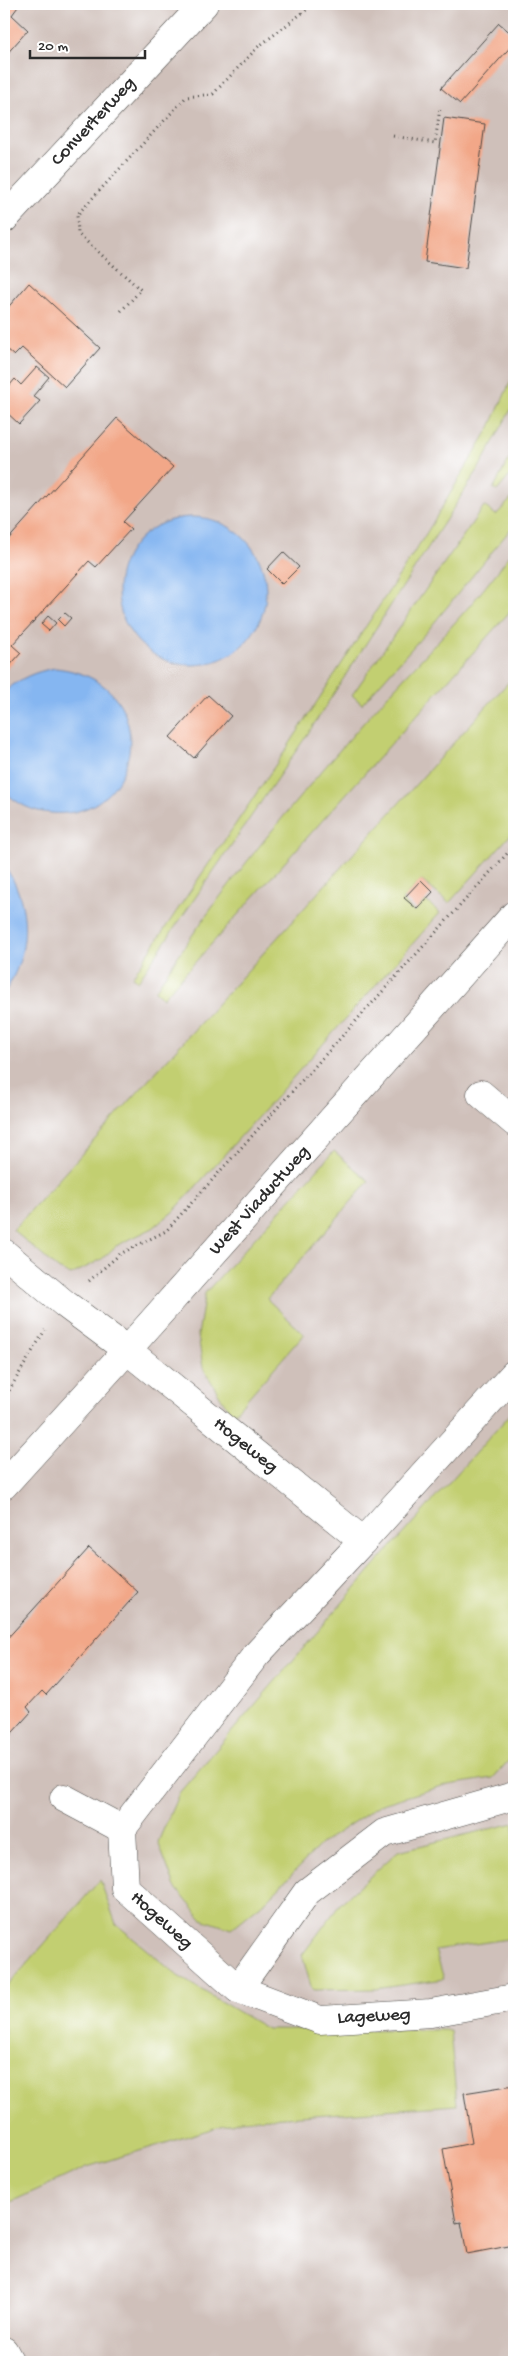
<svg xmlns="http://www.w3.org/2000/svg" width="518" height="2366" font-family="'Gochi Hand',sans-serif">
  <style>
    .industrial { fill: #cfc0ba }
    .green { fill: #c2cf71; stroke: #767d4e }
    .water { fill: #85b6f1; stroke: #58708e }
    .building { fill: #f2a788 }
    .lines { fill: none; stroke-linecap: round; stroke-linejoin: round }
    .minor-casing { stroke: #4a4845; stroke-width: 29 }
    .path { stroke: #4a4845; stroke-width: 3; stroke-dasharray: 1 4; stroke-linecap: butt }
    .minor { stroke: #fff; stroke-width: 28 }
    .labels { text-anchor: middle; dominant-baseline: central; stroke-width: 4; stroke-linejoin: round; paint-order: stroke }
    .street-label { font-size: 19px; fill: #2b2b2b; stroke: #fff }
  </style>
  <rect width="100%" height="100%" fill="#fff"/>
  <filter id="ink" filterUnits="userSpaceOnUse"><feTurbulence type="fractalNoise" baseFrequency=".02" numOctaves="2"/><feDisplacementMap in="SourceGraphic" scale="10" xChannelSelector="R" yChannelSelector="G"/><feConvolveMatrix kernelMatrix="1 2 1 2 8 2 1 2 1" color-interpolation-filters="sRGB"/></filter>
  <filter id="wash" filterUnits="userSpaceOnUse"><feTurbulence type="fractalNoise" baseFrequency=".0096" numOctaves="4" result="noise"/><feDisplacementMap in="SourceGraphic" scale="20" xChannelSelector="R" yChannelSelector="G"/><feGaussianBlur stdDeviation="1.12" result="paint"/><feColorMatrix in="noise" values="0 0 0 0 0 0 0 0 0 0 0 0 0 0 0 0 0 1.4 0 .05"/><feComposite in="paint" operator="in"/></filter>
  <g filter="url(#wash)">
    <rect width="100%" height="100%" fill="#f8ebda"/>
    <rect class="industrial" x="4" y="4" width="510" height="2358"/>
    <g class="green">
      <polygon points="514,374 514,404 478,470 307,735 138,981 132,977 285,751 426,534 490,427"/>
      <polygon points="514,450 514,471 497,491 493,489"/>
      <polygon points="514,496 514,525 429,629 362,704 352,695 484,506 496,515"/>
      <path d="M 514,549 L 514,607 L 163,998 L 155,991 C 220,888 300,795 380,704 C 425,654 475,605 514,549 Z"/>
      <polygon points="514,676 514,831 449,903 421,880 402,900 414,912 426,901 440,913 174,1211 153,1228 116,1246 102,1259 71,1275 58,1269 13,1230"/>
      <polygon points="334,1151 369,1181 267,1299 304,1334 232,1416 203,1368 198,1335 205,1293"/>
      <polygon points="514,1410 514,1707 510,1759 493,1778 442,1786 379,1805 321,1844 268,1899 231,1929 202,1919 175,1887 158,1842 179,1793 374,1566"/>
      <polygon points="514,1823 514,1938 435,1950 444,1979 376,1989 312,1990 302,1955 341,1903 398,1851"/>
      <polygon points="100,1880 116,1924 178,1976 267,2029 450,2030 457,2105 241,2120 87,2167 4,2205 4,1990"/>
    </g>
    <g class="water">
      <circle cx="192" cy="591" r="74"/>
      <path d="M 55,668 C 167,679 143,822 51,813 C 34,812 15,804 4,790 L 4,692 C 20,678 34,672 55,668 Z"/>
      <path d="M 4,865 C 32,904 31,954 4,993 Z"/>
    </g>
    <g id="blocks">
      <g class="building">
        <polygon points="4,4 20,4 12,15 28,30 4,57"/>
        <polygon points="499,23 514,36 514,43 460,104 441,88"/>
        <polygon points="444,118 485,124 466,268 425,262"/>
        <polygon points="29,283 100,348 65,387 22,348 14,356 4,347 4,312"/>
        <polygon points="37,367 49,377 33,396 40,401 19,424 4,410 4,392 15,379 21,385"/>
        <polygon points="117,418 173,467 123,522 131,529 118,543 96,567 89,561 12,645 21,653 6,670 4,668 4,544"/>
        <polygon points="283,552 299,567 282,584 267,569"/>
        <polygon points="65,613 71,618 64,626 58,620"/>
        <polygon points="48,616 56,623 49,631 41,624"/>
        <polygon points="208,695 231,716 194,758 170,737"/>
        <polygon points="421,880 433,892 417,909 404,898"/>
        <polygon points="89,1548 138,1592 46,1695 42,1691 27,1707 31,1712 4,1742 4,1642"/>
        <polygon points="514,2085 514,2245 467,2254 461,2222 456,2223 443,2149 472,2143 464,2093"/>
      </g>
    </g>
  </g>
  <g filter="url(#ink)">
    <use href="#blocks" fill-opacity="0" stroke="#4a4845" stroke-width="1"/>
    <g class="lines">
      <defs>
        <g id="minor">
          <polyline points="4,219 204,4"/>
          <polyline points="481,1094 514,1122"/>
          <polyline points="4,1253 65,1304 127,1350 363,1541 256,1655 122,1829 125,1888 238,1989 307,1892 384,1833 514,1796"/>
          <polyline points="4,1485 127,1350 514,915"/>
          <polyline points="363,1541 514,1374"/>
          <polyline points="64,1798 122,1829"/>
          <polyline points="238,1989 320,2020 431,2013 514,1998"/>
          <polyline points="4,2351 10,2362"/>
        </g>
      </defs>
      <use href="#minor" class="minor-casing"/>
      <g class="path">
        <polyline points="393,136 435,143 440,108"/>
        <polyline points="121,311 141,290 78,234 77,215 186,97 213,94 258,47 314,4"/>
        <polyline points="89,1281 120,1254 166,1231 514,846"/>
        <polyline points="4,1399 45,1330"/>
      </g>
      <use href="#minor" class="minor"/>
    </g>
  </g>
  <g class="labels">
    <g class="street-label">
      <text transform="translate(94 122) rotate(-47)">Converterweg</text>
      <text transform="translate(260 1201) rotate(-48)">West Viaductweg</text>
      <text transform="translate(245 1446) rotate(39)">Hogeweg</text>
      <text transform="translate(161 1921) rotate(42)">Hogeweg</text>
      <text transform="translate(374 2017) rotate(-3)">Lageweg</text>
    </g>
  </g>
  <rect width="518" height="2366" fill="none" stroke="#fff" stroke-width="20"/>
  <path d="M30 50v8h115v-8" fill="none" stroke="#2b2b2b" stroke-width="2.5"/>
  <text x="38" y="50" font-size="15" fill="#2b2b2b" stroke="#ffffff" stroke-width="4" paint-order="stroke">20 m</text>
</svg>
